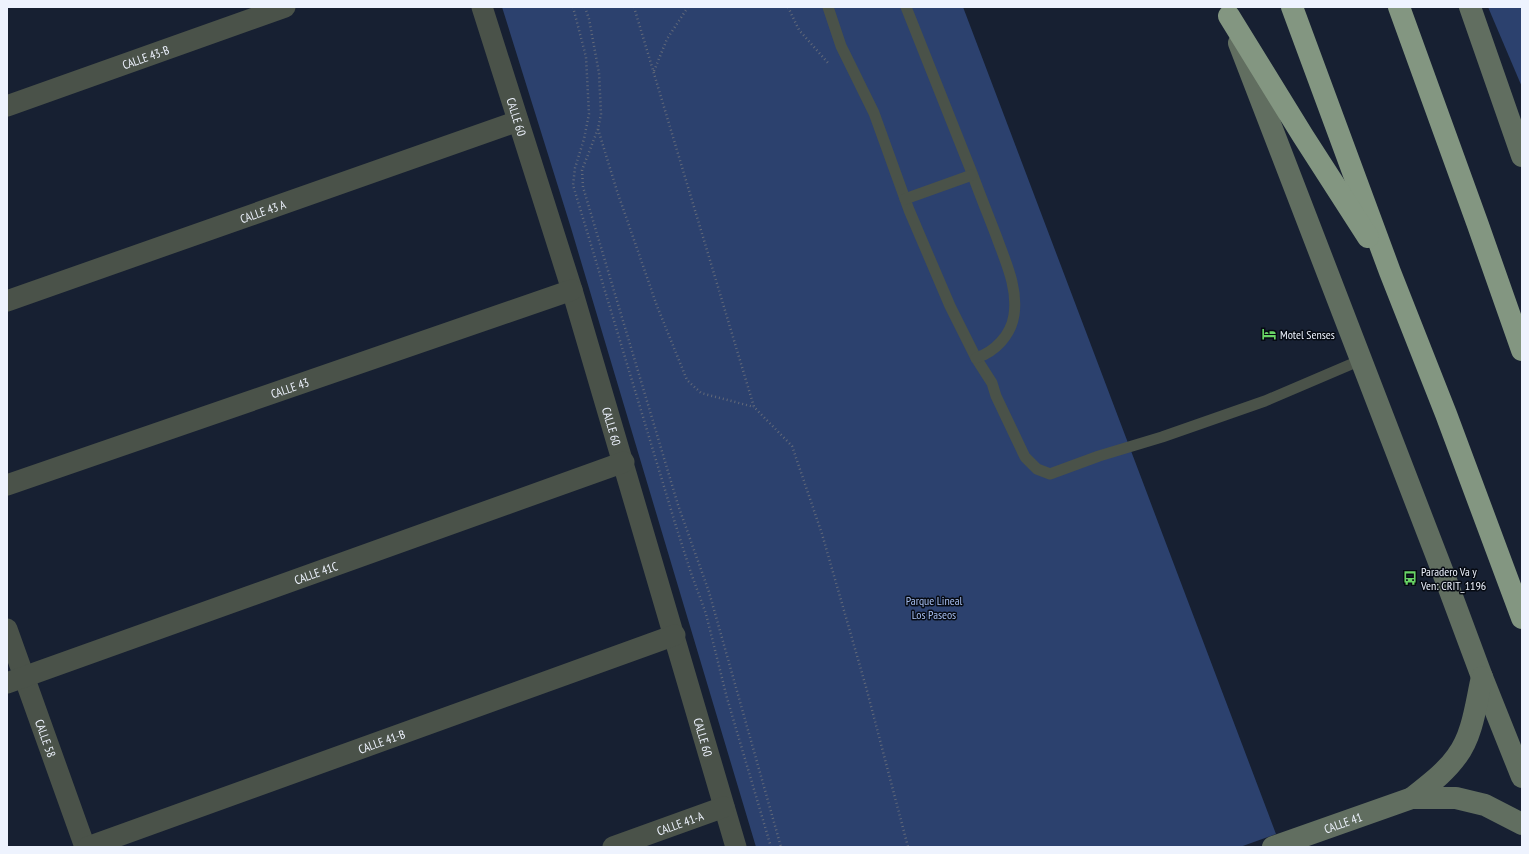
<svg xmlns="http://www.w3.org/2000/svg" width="1529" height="854" font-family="'PT Sans Narrow',sans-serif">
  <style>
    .green { fill: #2c416e }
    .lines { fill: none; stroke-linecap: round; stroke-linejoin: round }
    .path { stroke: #626979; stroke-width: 2.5; stroke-dasharray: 1 3; stroke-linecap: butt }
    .lane { stroke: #4a5249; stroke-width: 11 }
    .street { stroke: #4a5249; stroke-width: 21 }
    .secondary { stroke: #616e60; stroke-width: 22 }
    .highway { stroke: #839681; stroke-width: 22 }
    .labels { text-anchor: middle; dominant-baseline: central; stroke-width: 3; stroke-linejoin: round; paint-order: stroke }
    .street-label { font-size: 12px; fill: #eef3fe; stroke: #060a12 }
    .poi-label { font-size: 12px; fill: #eef3fe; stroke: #060a12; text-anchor: start }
    .park-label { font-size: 12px; fill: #a7bff0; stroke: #060a12 }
  </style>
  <rect width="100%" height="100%" fill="#172032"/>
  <g class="green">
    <polygon points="502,7 963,7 1276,834 1240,847 756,847 571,228"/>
    <polygon points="1488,7 1522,7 1522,87"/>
  </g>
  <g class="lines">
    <g class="path">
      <polyline points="573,7 586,57 589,114 584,139 575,168 573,185 675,523 691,573 706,614 727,698 771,847"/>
      <polyline points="585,7 589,19 599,73 601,114 598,129 617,191 657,306 687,380 701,393 754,407"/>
      <polyline points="634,7 754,407 792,446 822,534 866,687 908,847"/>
      <polyline points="788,7 799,30 828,63"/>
      <polyline points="654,71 667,39 688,7"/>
      <polyline points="598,129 582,170 583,187 678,505 709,592 781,847"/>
    </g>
    <g class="lane">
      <polyline points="828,7 841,46 874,113 909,210 950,306 976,358 992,383 996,396 1025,457 1037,469 1050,474 1099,456 1162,437 1265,401 1361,360"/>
      <path d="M 906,7 C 928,62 950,118 972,173 C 980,195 989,217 997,238 C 1006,263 1018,288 1014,315 C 1011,335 995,352 976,358"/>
      <polyline points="905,199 972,175"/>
    </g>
    <g class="street">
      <path id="s1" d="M 482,7 L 572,290 L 736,847"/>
      <path id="s2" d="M 7,106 L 285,7"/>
      <path id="s3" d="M 7,301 L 518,121"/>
      <path id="s4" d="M 7,485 L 572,290"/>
      <path id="s5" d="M 7,629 L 85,847"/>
      <path id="s6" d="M 7,683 L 624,462"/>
      <path id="s7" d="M 88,847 L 675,635"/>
      <path id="s8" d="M 613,847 L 724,807"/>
    </g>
    <g class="secondary">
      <polyline points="1470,7 1522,156"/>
      <polyline points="1239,43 1447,583 1482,677 1522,777"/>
      <path d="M 1412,798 C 1428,785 1445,773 1457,756 C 1473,735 1476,703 1482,677"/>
      <path id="s9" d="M 1273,847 L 1412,798 L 1456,798 L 1485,805 L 1522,824"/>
    </g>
    <g class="highway">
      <polyline points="1292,7 1390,272 1446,414 1522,618"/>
      <polyline points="1399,7 1478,225 1522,350"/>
      <polyline points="1229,16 1303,136 1368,237"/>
    </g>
  </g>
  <defs>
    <symbol id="hotel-bare" viewBox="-9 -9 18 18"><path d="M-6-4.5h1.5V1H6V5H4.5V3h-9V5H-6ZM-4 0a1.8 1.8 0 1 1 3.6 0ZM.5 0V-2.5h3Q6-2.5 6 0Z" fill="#68d465" stroke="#060a12" stroke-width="2.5" paint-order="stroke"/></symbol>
    <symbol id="bus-bare" viewBox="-9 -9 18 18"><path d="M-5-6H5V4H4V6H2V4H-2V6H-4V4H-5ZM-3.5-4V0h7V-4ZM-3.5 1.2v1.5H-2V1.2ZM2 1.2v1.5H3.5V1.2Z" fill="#68d465" stroke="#060a12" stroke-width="2.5" paint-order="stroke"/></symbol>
  </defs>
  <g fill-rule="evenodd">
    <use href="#hotel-bare" x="1259" y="324" width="20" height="20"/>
    <use href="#bus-bare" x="1400" y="568" width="20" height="20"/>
  </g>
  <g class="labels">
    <g class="street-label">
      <text stroke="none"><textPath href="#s2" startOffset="147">CALLE 43-B</textPath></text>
      <text stroke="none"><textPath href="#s1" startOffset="115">CALLE 60</textPath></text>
      <text stroke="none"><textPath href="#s3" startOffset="271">CALLE 43 A</textPath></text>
      <text stroke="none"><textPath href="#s4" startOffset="299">CALLE 43</textPath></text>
      <text stroke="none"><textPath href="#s1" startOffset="439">CALLE 60</textPath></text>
      <text stroke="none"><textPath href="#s6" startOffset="328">CALLE 41C</textPath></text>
      <text stroke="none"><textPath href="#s1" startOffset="763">CALLE 60</textPath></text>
      <text stroke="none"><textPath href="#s5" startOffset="116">CALLE 58</textPath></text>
      <text stroke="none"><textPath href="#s7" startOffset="312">CALLE 41-B</textPath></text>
      <text stroke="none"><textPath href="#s8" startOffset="71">CALLE 41-A</textPath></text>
      <text stroke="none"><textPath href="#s9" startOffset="74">CALLE 41</textPath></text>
    </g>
    <g class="poi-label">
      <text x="1280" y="334">Motel Senses</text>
      <text x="1421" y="571">Paradero Va y<tspan x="1421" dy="14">Ven: CRIT_1196</tspan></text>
    </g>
    <g class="park-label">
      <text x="934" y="600">Parque Lineal<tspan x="934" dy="14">Los Paseos</tspan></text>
    </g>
  </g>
  <rect width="1529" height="854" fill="none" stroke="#eef3fe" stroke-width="16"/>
</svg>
